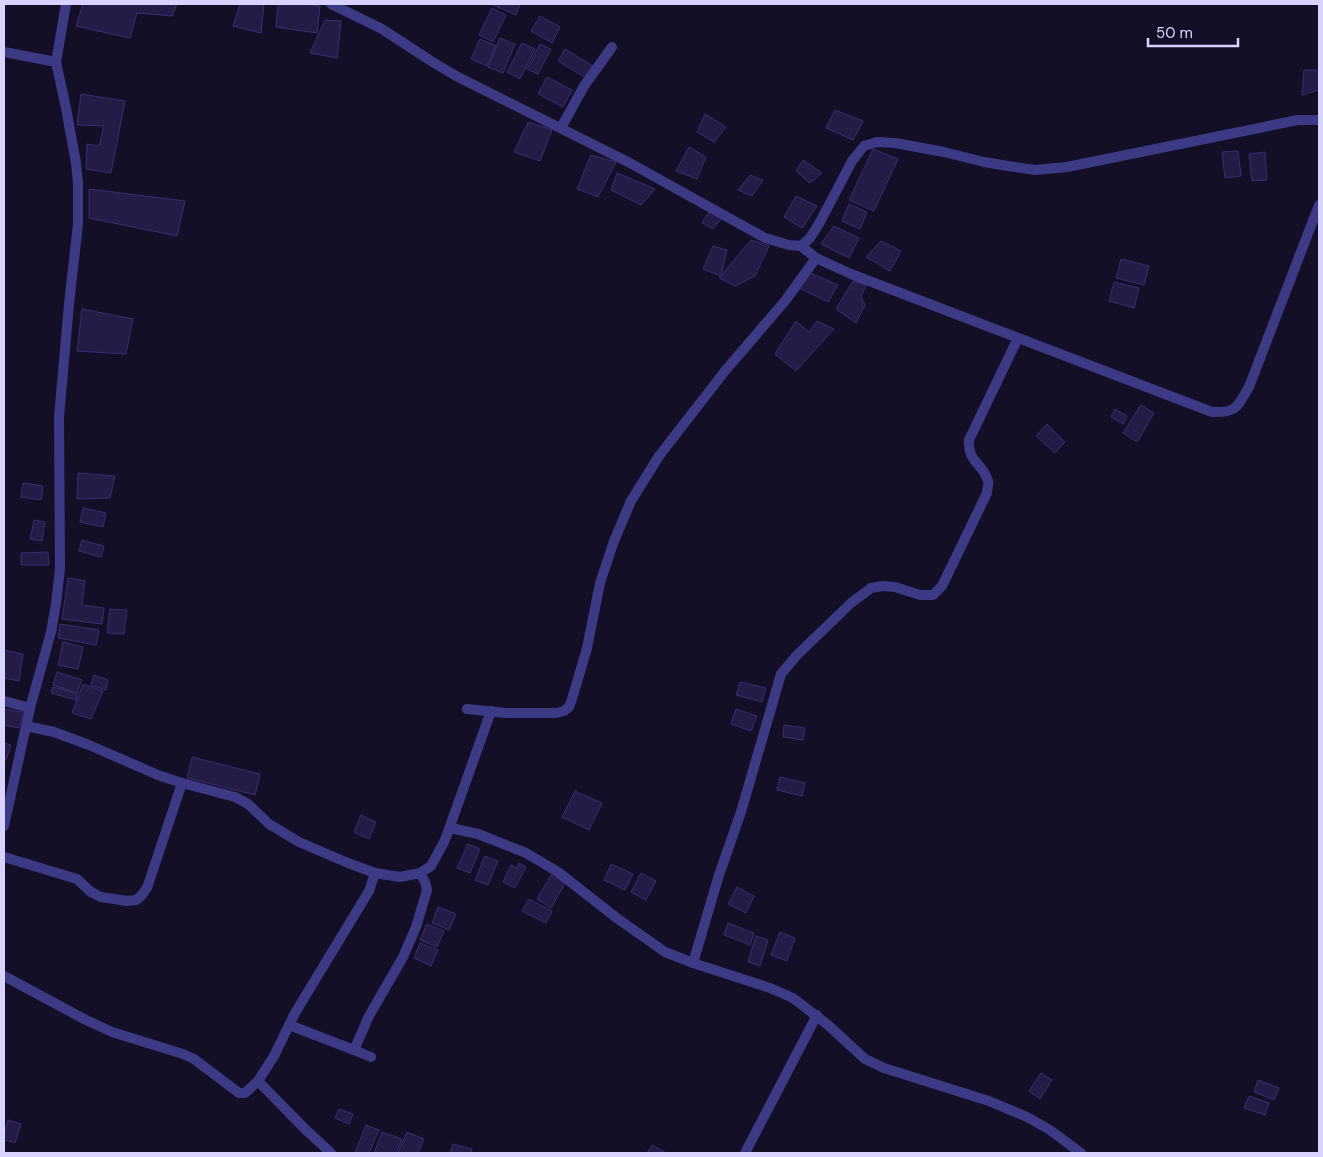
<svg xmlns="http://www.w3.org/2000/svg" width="1323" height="1157" font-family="'DM Sans',sans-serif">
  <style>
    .building { fill: #241b47; stroke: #3b2d73 }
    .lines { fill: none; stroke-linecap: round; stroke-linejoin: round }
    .minor { stroke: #3d3a85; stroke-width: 10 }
  </style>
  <rect width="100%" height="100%" fill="#130f26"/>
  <g class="building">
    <polygon points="83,4 177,4 172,16 137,13 130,38 76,26"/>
    <polygon points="240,4 264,4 261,33 233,26"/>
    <polygon points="278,4 305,4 320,6 317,33 276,27"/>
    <polygon points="491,4 520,4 516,15"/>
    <polygon points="492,8 506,15 493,42 479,35"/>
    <polygon points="540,16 560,27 552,43 531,31"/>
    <polygon points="325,20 341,21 337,58 310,53"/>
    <polygon points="500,38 515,44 503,73 488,67"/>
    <polygon points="480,39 496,46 487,66 471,59"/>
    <polygon points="522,43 535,49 520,79 507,72"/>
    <polygon points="540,44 551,49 538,74 527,69"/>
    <polygon points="565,49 593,66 586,78 558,61"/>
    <polygon points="1304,70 1319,70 1319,90 1302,95"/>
    <polygon points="547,77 572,90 563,107 538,94"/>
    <polygon points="81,94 125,101 111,173 86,169 87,144 99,146 104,126 77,125"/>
    <polygon points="835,110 863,121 853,140 826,128"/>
    <polygon points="705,114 726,127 714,142 697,132"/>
    <polygon points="528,122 552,130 540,161 514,152"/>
    <polygon points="689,147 706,157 697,179 676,171"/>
    <polygon points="873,149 898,159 874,211 849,200"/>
    <polygon points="1238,151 1241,176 1225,178 1222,152"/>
    <polygon points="1265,152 1267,180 1252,181 1249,154"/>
    <polygon points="591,155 616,162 598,197 577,189"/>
    <polygon points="803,160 822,173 810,183 796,171"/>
    <polygon points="617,173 655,189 641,205 611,190"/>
    <polygon points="750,175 763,180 752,196 738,190"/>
    <polygon points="89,189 185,201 177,236 89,218"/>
    <polygon points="796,196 817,206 802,228 784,217"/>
    <polygon points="849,204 867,212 860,229 842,221"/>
    <polygon points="709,212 722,218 713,229 702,223"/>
    <polygon points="834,226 859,238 849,258 821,244"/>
    <polygon points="751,240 769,246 755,276 735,286 719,278"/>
    <polygon points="881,241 901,251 890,271 866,257"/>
    <polygon points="713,246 727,250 721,276 703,269"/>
    <polygon points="1121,259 1149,266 1144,285 1116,278"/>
    <polygon points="808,272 838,285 828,302 799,288"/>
    <polygon points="853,281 866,285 861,297 865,305 856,323 836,309"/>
    <polygon points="1114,282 1139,288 1134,308 1109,301"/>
    <polygon points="82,309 133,319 126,354 77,351"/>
    <polygon points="796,321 809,332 817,321 834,329 796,371 775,354"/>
    <polygon points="1141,405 1154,413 1137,442 1123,433"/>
    <polygon points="1115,409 1127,416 1123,424 1111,417"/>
    <polygon points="1047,424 1065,442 1055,453 1036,436"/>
    <polygon points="78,473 115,476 110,498 77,499"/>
    <polygon points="23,483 43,486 41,500 21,497"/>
    <polygon points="83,508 106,513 103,527 80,522"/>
    <polygon points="34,520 45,522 42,541 30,539"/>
    <polygon points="82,540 104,546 101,557 79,551"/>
    <polygon points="48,552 49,565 21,565 21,553"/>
    <polygon points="68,578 85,581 82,605 104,608 102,624 62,619"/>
    <polygon points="110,609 127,610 124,634 107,633"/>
    <polygon points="60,624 99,630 96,645 58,638"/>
    <polygon points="63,642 83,647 78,669 58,665"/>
    <polygon points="4,650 23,654 19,681 4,678"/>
    <polygon points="57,672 82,680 77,693 53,685"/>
    <polygon points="94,675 108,680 106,690 91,685"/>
    <polygon points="740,682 766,688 762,702 736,695"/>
    <polygon points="83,684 103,691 91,719 72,713"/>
    <polygon points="53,687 77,693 76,700 51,693"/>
    <polygon points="4,709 23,712 19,728 4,725"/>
    <polygon points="736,709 757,716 751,731 731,724"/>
    <polygon points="784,725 805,728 803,740 783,737"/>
    <polygon points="4,743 11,745 6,760 4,760"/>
    <polygon points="192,757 260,774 255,795 187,778"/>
    <polygon points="780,777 805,783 802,796 777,790"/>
    <polygon points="575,791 602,803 589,830 562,817"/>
    <polygon points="361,815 376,822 369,839 354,832"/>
    <polygon points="468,844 480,849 470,873 457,868"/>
    <polygon points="485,856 498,861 488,885 475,880"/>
    <polygon points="519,863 526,867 515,888 503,882 511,865 517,868"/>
    <polygon points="611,864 633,874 625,890 604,880"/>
    <polygon points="641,873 656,881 646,900 631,892"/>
    <polygon points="551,875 565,883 551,908 537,899"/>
    <polygon points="737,887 754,896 746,913 728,904"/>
    <polygon points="529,899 552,911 546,923 522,911"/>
    <polygon points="438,907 456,914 449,930 432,923"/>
    <polygon points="728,923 754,933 750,945 724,935"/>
    <polygon points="427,924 444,931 437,947 420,940"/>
    <polygon points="780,932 795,938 787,961 771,955"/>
    <polygon points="756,936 768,940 760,966 748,962"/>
    <polygon points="420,943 438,950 431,966 414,958"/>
    <polygon points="1041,1073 1052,1080 1040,1099 1029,1091"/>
    <polygon points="1258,1080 1279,1088 1274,1100 1254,1092"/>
    <polygon points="1249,1096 1269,1103 1265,1115 1244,1108"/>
    <polygon points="339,1109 353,1114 349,1124 335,1118"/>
    <polygon points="8,1120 21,1124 15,1143 4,1140 4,1135"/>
    <polygon points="366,1125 379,1130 369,1153 355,1153"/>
    <polygon points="382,1132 402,1139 396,1153 374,1153"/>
    <polygon points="407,1132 424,1139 418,1153 398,1153"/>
    <polygon points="453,1144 472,1149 471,1153 450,1153"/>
    <polygon points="652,1145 666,1153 647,1153"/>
  </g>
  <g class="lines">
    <g class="minor">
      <polyline points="331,4 382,29 431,61 456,76 630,163 765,238 789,245 801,246 810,238 820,222 852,161 864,146 877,142 895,143 944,152 984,162 1008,166 1035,170 1067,167 1298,120 1319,120"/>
      <polyline points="4,52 56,62"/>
      <polyline points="561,128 584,86 612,47"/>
      <path d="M 816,258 L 851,274 L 1212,412 C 1237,413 1237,407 1249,387 L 1319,205"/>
      <polyline points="4,701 30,708"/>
      <polyline points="467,709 506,713 556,713 564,711 569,707 572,699 587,648 600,583 614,541 631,501 659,456 725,371 785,301 816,258 801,246"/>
      <polyline points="26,726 54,732 89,745 158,775 182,783 235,797 248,804 269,824 299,842 348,863 375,873 400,877 420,873 431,866 444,842 449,829 455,829 478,834 526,853 558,872 618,919 665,952 693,963 770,988 793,998 828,1025 865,1059 884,1068 989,1101 1027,1117 1050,1130 1081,1153"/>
      <polyline points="4,826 30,708 51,632 56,604 60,568 59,417 69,304 78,224 78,183 76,163 66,108 56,62 66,4"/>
      <polyline points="449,829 491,711"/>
      <polyline points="4,857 77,879 91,892 101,897 127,901 136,900 141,896 147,888 182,783"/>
      <path d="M 693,963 L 719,875 L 741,812 L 781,674 L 797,655 L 851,603 L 871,588 L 882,586 L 895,587 L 920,595 L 933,595 L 942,586 L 987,493 C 987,489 989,484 988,481 C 983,463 967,462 969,440 L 1018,338"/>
      <polyline points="4,976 84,1019 112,1032 183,1054 194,1059 239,1093 245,1093 258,1081 274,1056 295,1013 369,891 375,873"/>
      <polyline points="289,1025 354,1050 371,1057"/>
      <polyline points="354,1050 369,1016 403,957 416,927 427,890 425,882 420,873"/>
      <polyline points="258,1081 305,1129 331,1153"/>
      <polyline points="745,1153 817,1015"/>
    </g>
  </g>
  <rect width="1323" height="1157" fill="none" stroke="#d9d4ff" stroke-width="10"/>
  <path d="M1148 38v8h90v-8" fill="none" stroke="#d9d4ff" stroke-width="2.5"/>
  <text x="1156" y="38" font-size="15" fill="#d9d4ff" stroke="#130f26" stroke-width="4" paint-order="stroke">50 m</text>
</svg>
